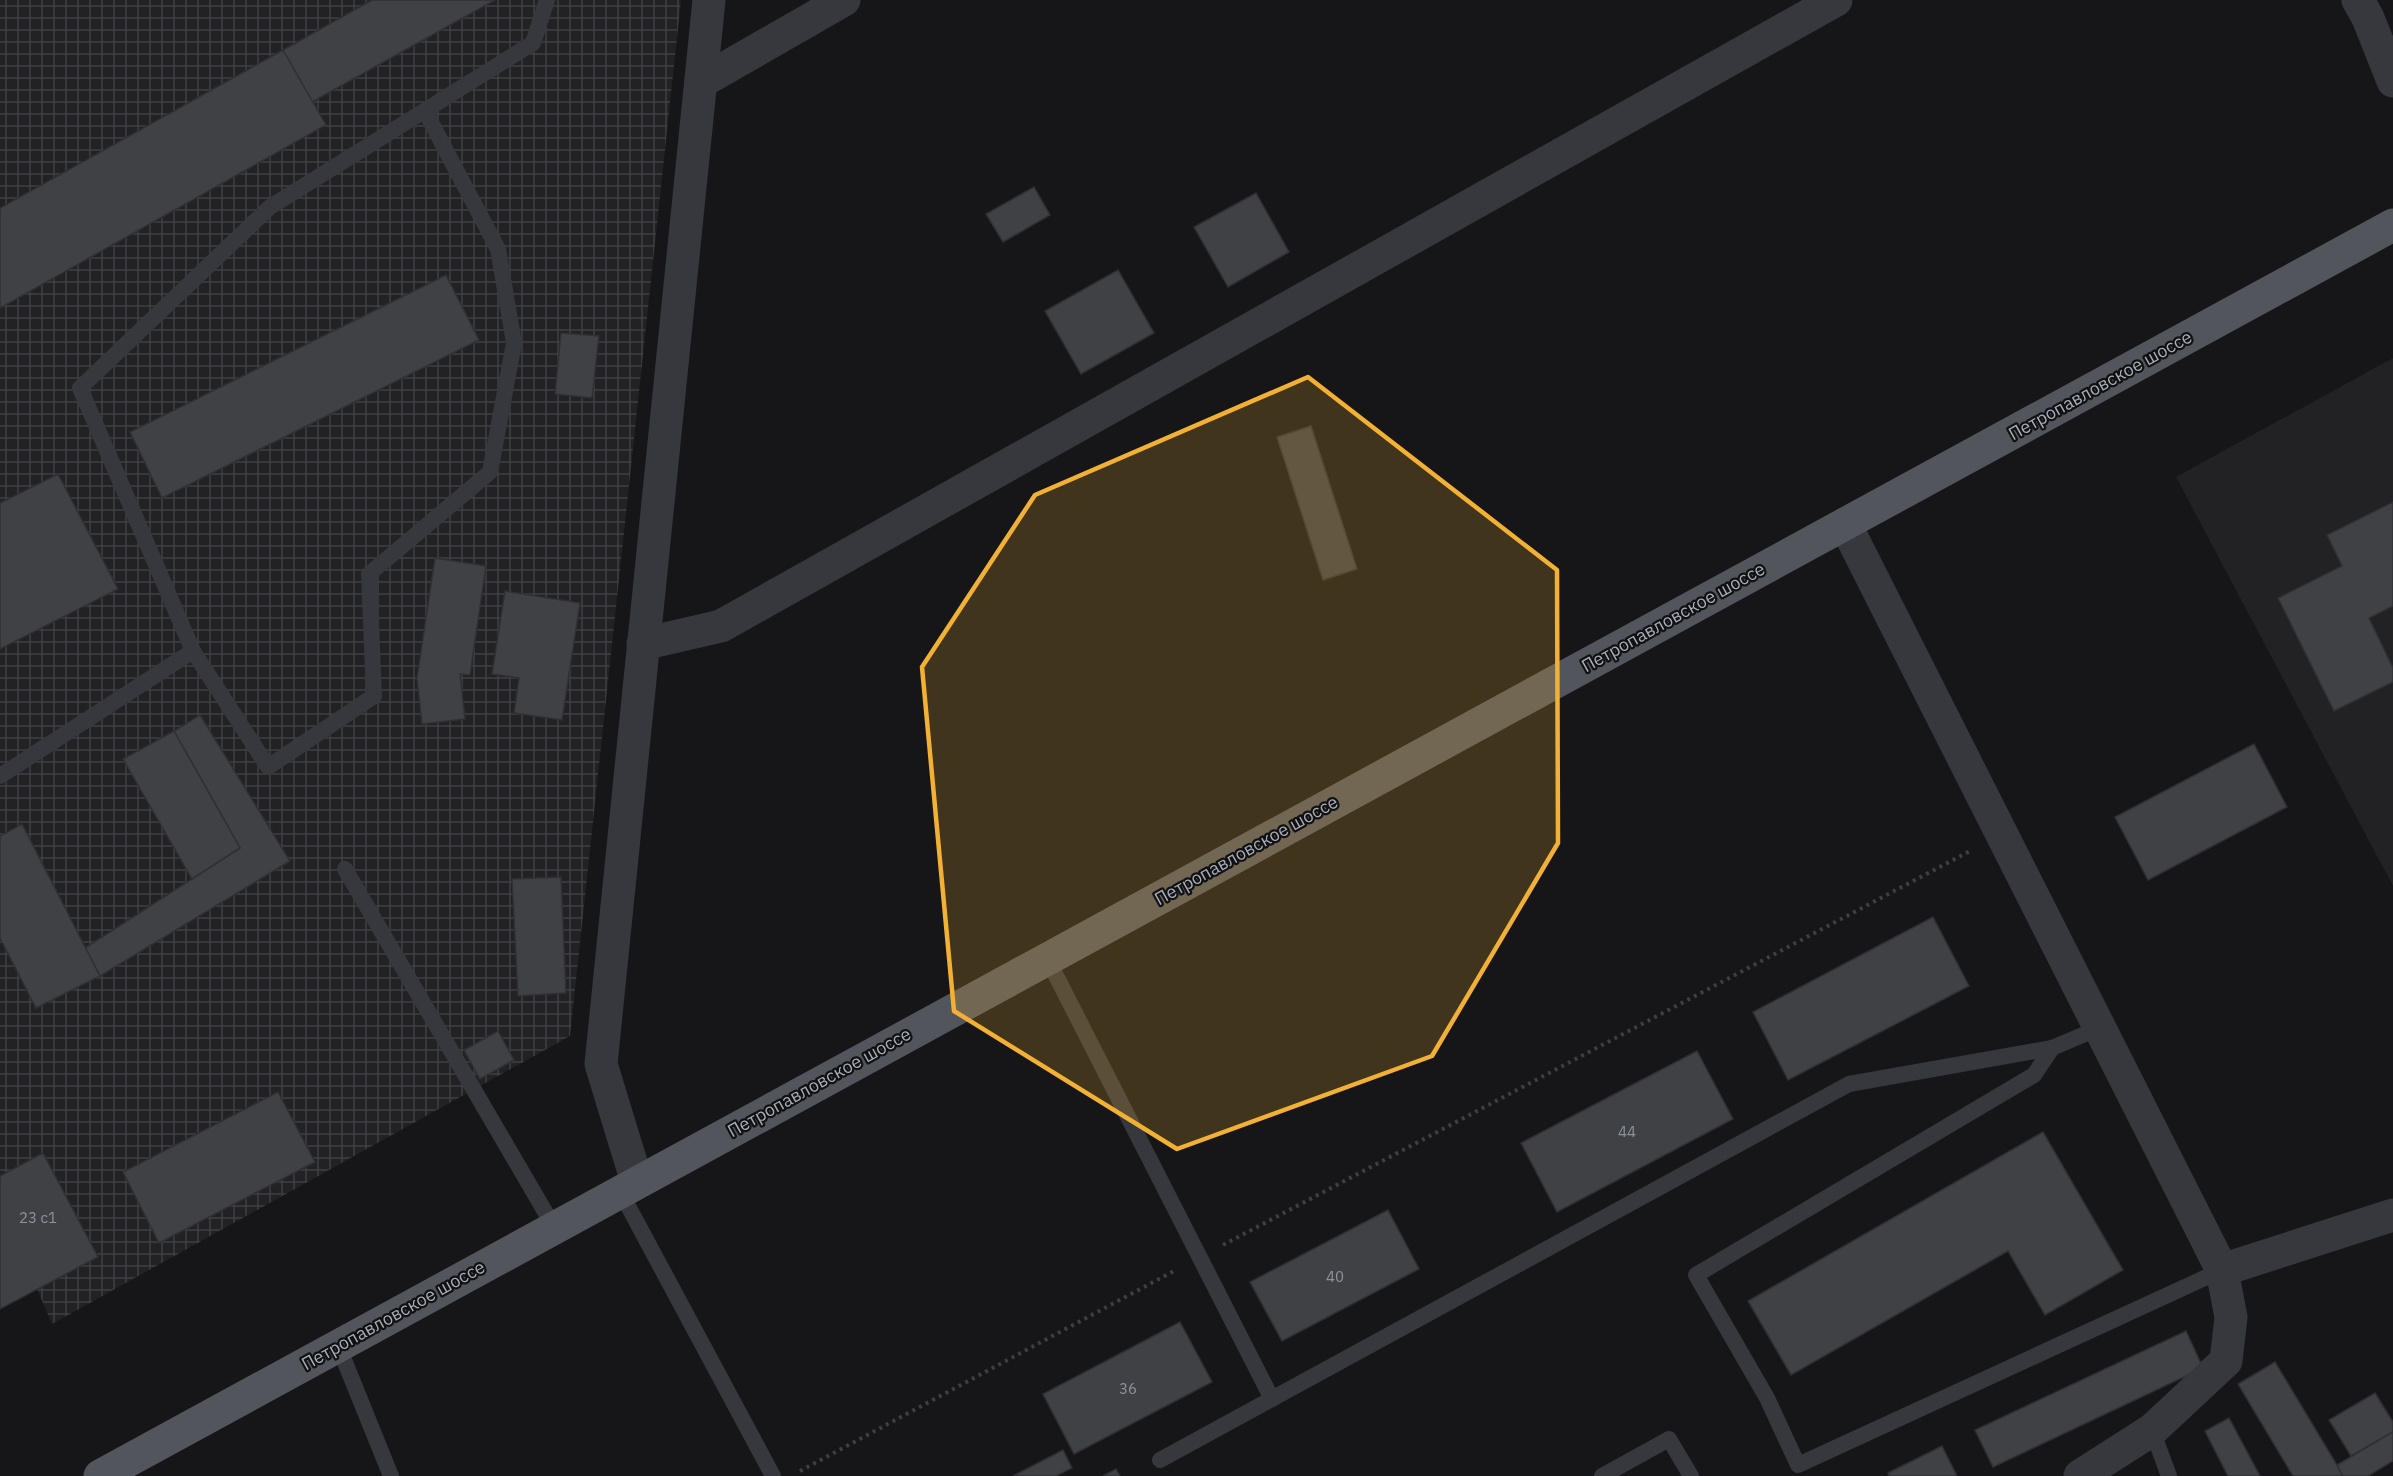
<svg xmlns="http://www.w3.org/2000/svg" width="2393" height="1476" font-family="'IBM Plex Sans',sans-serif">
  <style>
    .built { fill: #222225 }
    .industrial { fill: url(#industrial-grid) }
    .building { fill: #404145; stroke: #303034; stroke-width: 1.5 }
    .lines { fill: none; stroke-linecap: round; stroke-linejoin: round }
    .path { stroke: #3d3f44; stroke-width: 4; stroke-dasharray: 3 4.5; stroke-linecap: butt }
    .lane { stroke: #37383d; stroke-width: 16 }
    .street { stroke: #37383d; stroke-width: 33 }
    .primary { stroke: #53555c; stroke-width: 33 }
    .marked { fill: #f2b134; fill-opacity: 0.2; stroke: #f2b134; stroke-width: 4.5; stroke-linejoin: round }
    .labels { text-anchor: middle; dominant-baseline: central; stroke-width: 4.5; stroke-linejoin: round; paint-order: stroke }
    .number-label { font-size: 15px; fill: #8e929b }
    .street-label { font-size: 18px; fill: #a8adb8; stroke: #111113 }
  </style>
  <defs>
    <pattern id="industrial-grid" width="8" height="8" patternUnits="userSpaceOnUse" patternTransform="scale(1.5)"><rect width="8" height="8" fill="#222225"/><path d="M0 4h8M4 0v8" fill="none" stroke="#3f3f43"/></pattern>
  </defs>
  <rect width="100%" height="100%" fill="#161618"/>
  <polygon class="built" points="2393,358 2393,886 2176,477"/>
  <polygon class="industrial" points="0,0 681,0 570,1036 52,1324 0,1203"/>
  <g class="building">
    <polygon points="372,0 495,0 312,102 283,50"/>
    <polygon points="283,50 326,125 0,308 0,208"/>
    <polygon points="1034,187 1050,215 1003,242 986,214"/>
    <polygon points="1256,193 1289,252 1228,287 1194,227"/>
    <polygon points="1118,270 1154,333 1081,374 1045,311"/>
    <polygon points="446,275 479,340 162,498 130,432"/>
    <polygon points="561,333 599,336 592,398 555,394"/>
    <polygon points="1311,426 1357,569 1323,580 1277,437"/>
    <polygon points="58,474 118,589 0,649 0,503"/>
    <polygon points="2393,502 2393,606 2369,618 2393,668 2393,682 2334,711 2278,598 2342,566 2327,535"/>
    <polygon points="435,558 486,566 470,675 460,674 465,719 422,724 417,678"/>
    <polygon points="505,591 580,603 562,720 514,713 519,678 492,674"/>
    <polygon points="200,715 290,861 100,976 85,948 240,848 174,731"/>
    <polygon points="174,731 240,848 192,879 123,759"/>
    <polygon points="2254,744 2287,807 2148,880 2115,817"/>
    <polygon points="22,824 100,976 36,1008 0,938 0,836"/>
    <polygon points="561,877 566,993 518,996 512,879"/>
    <polygon points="1933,917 1969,986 1788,1080 1753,1012"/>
    <polygon points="498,1031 514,1060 480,1079 464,1050"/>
    <polygon points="1697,1051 1733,1119 1557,1212 1521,1143"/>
    <polygon points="278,1092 315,1162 159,1243 123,1172"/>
    <polygon points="2043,1132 2123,1270 2045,1315 2008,1251 1791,1375 1748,1301"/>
    <polygon points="43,1153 98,1257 0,1309 0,1176"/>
    <polygon points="1388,1210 1419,1269 1282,1341 1250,1282"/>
    <polygon points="1180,1322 1212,1382 1074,1454 1043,1394"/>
    <polygon points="2186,1331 2203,1368 1993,1467 1975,1430"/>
    <polygon points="2275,1362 2337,1465 2343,1476 2293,1476 2238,1384"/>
    <polygon points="2375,1393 2393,1422 2393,1432 2351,1456 2329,1420"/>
    <polygon points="2229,1418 2260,1476 2228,1476 2205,1431"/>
    <polygon points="2393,1432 2393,1461 2368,1476 2343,1476 2337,1465"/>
    <polygon points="1942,1446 1957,1476 1889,1476 1888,1473"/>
    <polygon points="1063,1450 1072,1468 1056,1476 1013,1476"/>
    <polygon points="1116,1469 1120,1476 1103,1476"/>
  </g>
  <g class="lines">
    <g class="path">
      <polyline points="1223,1245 1970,851"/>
      <polyline points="800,1471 1174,1271"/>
    </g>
    <g class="lane">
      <polyline points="193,651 268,767 374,696 369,574 490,472 514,343 498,249 425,111"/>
      <polyline points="0,776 193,651 80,388 270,207 533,43 547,0"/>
      <polyline points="345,869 554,1227"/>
      <polyline points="1047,958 1272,1399"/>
      <polyline points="2052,1048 2034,1075 1696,1275 1767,1398 1798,1465 2222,1270"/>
      <polyline points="620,1191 773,1476"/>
      <polyline points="338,1345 391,1476"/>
      <polyline points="2152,1430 2169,1476"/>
      <polyline points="1160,1460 1849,1084 2052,1048 2099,1028"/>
      <polyline points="1602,1476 1669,1439 1691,1476"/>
    </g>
    <g class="street">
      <polyline points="2358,0 2368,18 2393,81"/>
      <polyline points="701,82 844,0"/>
      <polyline points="1845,524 2222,1270 2231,1317 2226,1361 2152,1430 2080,1476"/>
      <polyline points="643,644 721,626 1836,0"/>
      <polyline points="637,1182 601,1064 709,0"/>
      <polyline points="2222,1270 2393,1215"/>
    </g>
    <polyline class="primary" points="100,1476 2393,225"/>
  </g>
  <path class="marked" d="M 1308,377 L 1557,570 L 1558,843 L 1432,1056 L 1177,1149 L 954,1011 L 922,667 L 1035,495 Z"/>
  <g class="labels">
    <g class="number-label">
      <text x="1627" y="1131">44</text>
      <text x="38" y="1217">23 с1</text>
      <text x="1335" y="1276">40</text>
      <text x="1128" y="1388">36</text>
    </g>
    <g class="street-label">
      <text transform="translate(2100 385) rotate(-29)">Петропавловское шоссе</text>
      <text transform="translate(1673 617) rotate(-29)">Петропавловское шоссе</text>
      <text transform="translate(1246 850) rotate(-29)">Петропавловское шоссе</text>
      <text transform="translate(819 1082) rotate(-29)">Петропавловское шоссе</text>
      <text transform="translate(393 1315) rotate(-29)">Петропавловское шоссе</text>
    </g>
  </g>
</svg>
